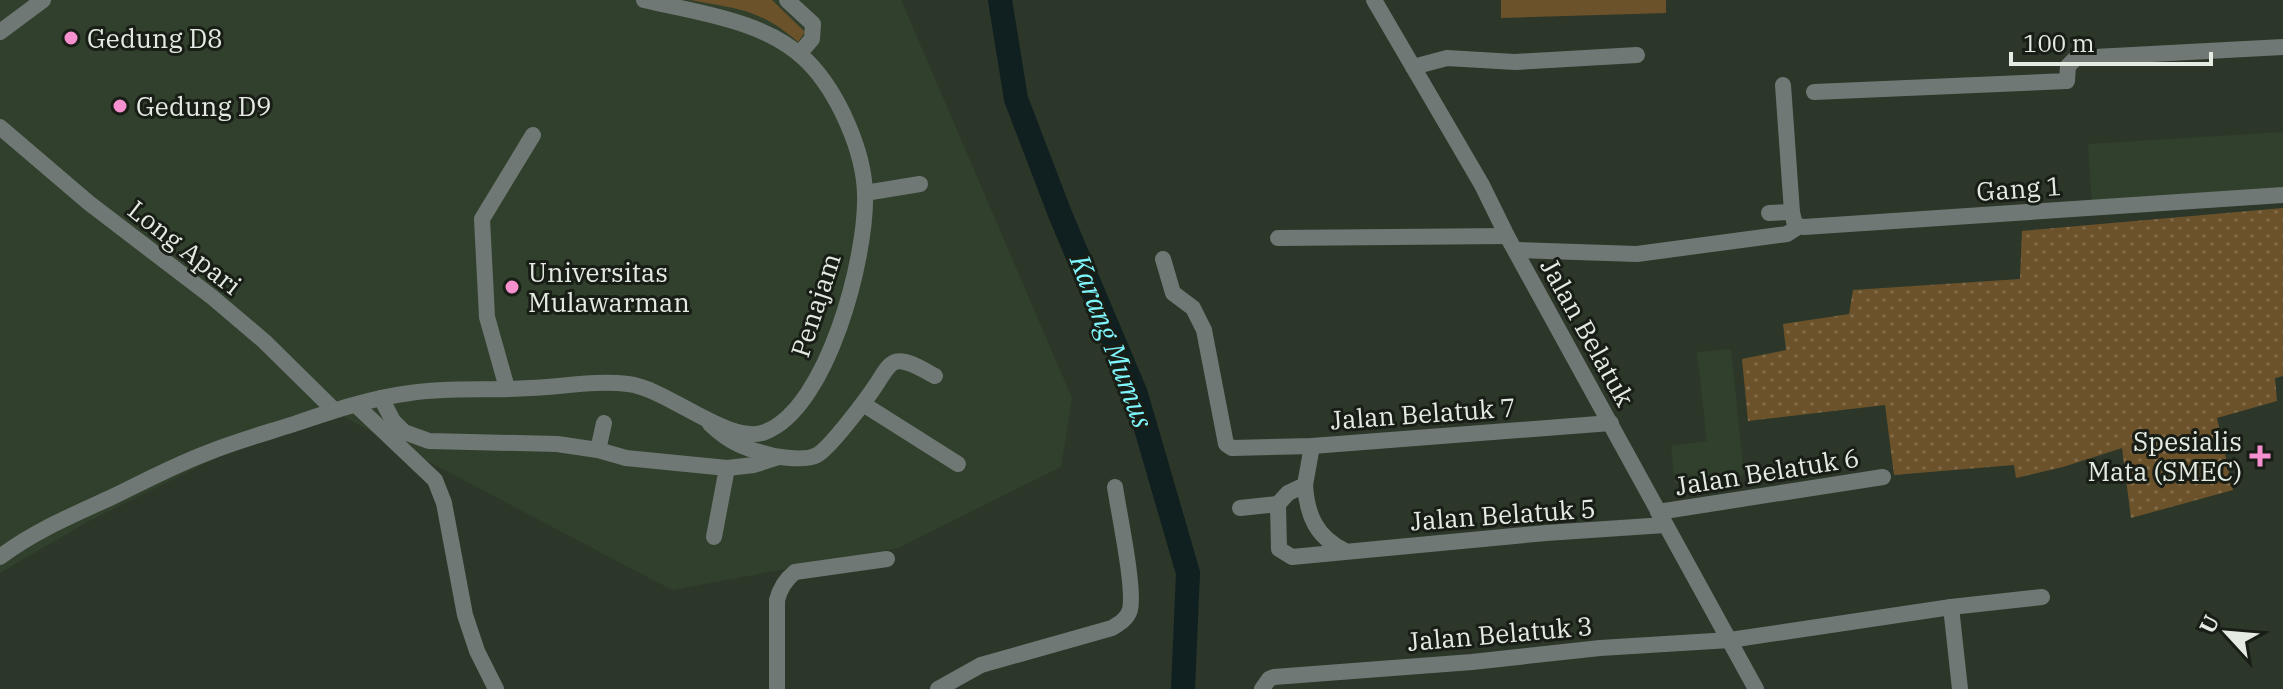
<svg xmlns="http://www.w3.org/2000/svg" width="2283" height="689" font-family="'IBM Plex Serif',serif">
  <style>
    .built { fill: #31402c }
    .grass { fill: url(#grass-dots) }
    .park { fill: #6c522b }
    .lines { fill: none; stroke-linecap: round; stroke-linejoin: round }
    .river { stroke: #101f20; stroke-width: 24 }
    .minor { stroke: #6f7874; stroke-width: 16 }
    .poi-dot { fill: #f790ce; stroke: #181d16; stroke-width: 3 }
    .labels { text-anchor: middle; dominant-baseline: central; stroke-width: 6; stroke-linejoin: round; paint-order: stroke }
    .poi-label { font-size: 26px; fill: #e4ebe2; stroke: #181d16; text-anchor: start }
    .street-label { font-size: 26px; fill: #e4ebe2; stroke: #181d16 }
    .water-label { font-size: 28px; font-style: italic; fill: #7ef6fc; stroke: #181d16 }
  </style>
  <defs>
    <pattern id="grass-dots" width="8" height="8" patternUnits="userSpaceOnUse" patternTransform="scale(2)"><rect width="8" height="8" fill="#6c522b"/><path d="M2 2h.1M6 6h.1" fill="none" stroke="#816b49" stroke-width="1.8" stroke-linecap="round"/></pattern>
  </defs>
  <rect width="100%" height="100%" fill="#2c3729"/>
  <g class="built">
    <polygon points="0,0 901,0 1072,398 1061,467 898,548 672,590 344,417 236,448 89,521 0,573"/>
    <polygon points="2283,132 2283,190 2092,203 2088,144"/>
    <polygon points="1731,349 1744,475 1675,483 1671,446 1707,441 1697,352"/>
  </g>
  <polygon class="grass" points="2283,208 2283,376 2275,378 2277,401 2217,418 2233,490 2131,518 2122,448 2063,467 2016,478 2014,465 1894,475 1885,405 1748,421 1742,359 1786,350 1783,324 1849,314 1853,290 2020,279 2022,231"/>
  <g class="park">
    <path d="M 690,0 L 772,0 L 805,32 L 798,42 C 760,9 738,9 690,0 Z"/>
    <polygon points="1501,0 1666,0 1666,13 1501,18"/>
  </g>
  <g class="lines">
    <polyline class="river" points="1000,0 1016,99 1060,214 1136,394 1188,573 1183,689"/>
    <g class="minor">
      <polyline points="787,0 813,24 812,39 799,54"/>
      <polyline points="1374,0 1482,185 1507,236 1756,689"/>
      <polyline points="0,32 43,0"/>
      <polyline points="1413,67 1447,58 1515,62 1637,55"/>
      <polyline points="1783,85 1792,212"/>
      <polyline points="1814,92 2067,81 2068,66 2076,58 2283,47"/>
      <polyline points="0,127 89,203 212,297 264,341 334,410"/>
      <polyline points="865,193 920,184"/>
      <polyline points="1769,213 1792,212 1795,225 1804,227 2283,195"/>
      <polyline points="1278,238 1507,236"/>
      <polyline points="1516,250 1637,254 1787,234 1798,227"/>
      <polyline points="1163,259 1173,293 1193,308 1204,330 1226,444 1232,448 1312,446 1611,423"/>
      <polyline points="507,388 487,317 482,219 533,135"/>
      <polyline points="381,398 393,421 404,432 429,441 557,444 598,450 626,458 727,468 714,537"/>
      <polyline points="863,404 958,464"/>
      <polyline points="356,405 435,480 444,503 465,615 477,651 496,689"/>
      <path d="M 710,424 C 731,444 746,449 774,456 C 786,458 806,461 817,455 C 830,448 866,400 876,385 C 881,378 887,365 895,362 C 906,358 925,371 935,376"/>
      <polyline points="1312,446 1305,485 1288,493 1278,504 1279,549 1292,557 1546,533 1665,525"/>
      <polyline points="598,450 604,423"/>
      <polyline points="727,468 754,465 779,457"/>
      <path d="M 1305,485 C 1307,515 1316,537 1345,551"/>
      <polyline points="1240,508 1278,504"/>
      <polyline points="1658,512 1883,477"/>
      <path d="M 0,557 C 34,531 73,515 112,497 C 143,482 175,465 207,453 C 236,441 266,433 294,424 C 332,411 371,398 410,393 C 450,387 490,391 530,388 C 562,387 595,380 628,384 C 667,388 729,446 765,432 C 828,408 867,256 865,194 C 864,151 838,92 807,61 C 765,20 698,13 644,0"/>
      <polyline points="1951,607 1960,689"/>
      <path d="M 777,689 L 777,600 C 780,588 785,580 795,572 L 887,559"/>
      <path d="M 938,689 L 981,665 L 1112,628 C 1120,623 1127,619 1130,610 C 1135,588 1119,514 1115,487"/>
      <polyline points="1262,689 1269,679 1274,677 1472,662 1600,648 1730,640 1951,607 2042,597"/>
    </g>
  </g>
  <g class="poi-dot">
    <circle cx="71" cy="38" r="8"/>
    <circle cx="120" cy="106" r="8"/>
    <circle cx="512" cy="287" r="8"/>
    <path d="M2256 444h8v8h8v8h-8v8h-8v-8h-8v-8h8z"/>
  </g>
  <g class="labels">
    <g class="poi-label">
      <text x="87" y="38">Gedung D8</text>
      <text x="136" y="106">Gedung D9</text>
      <text x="528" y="272">Universitas<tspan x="528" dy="30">Mulawarman</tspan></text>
      <text x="2242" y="441" text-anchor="end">Spesialis<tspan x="2242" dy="30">Mata (SMEC)</tspan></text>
    </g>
    <g class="street-label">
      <text transform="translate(2019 188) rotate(-4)">Gang 1</text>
      <text transform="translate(185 247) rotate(38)">Long Apari</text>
      <text transform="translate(815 305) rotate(-72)">Penajam</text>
      <text transform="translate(1588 332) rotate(61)">Jalan Belatuk</text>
      <text transform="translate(1423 413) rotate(-4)">Jalan Belatuk 7</text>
      <text transform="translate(1767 471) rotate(-9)">Jalan Belatuk 6</text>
      <text transform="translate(1503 514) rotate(-4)">Jalan Belatuk 5</text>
      <text transform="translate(1500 633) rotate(-5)">Jalan Belatuk 3</text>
    </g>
    <g class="water-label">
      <text transform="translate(1112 341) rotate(69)">Karang Mumus</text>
    </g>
  </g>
  <g transform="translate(2227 633) rotate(296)" stroke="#181d16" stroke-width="6" paint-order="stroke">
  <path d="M0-6L14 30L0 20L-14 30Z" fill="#e4ebe2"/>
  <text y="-12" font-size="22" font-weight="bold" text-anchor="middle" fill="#e4ebe2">U</text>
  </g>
  <path d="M2011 52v12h200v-12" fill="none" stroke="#e4ebe2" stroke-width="4"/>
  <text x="2023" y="52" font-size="24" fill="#e4ebe2" stroke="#181d16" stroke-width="6" paint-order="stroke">100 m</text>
</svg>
